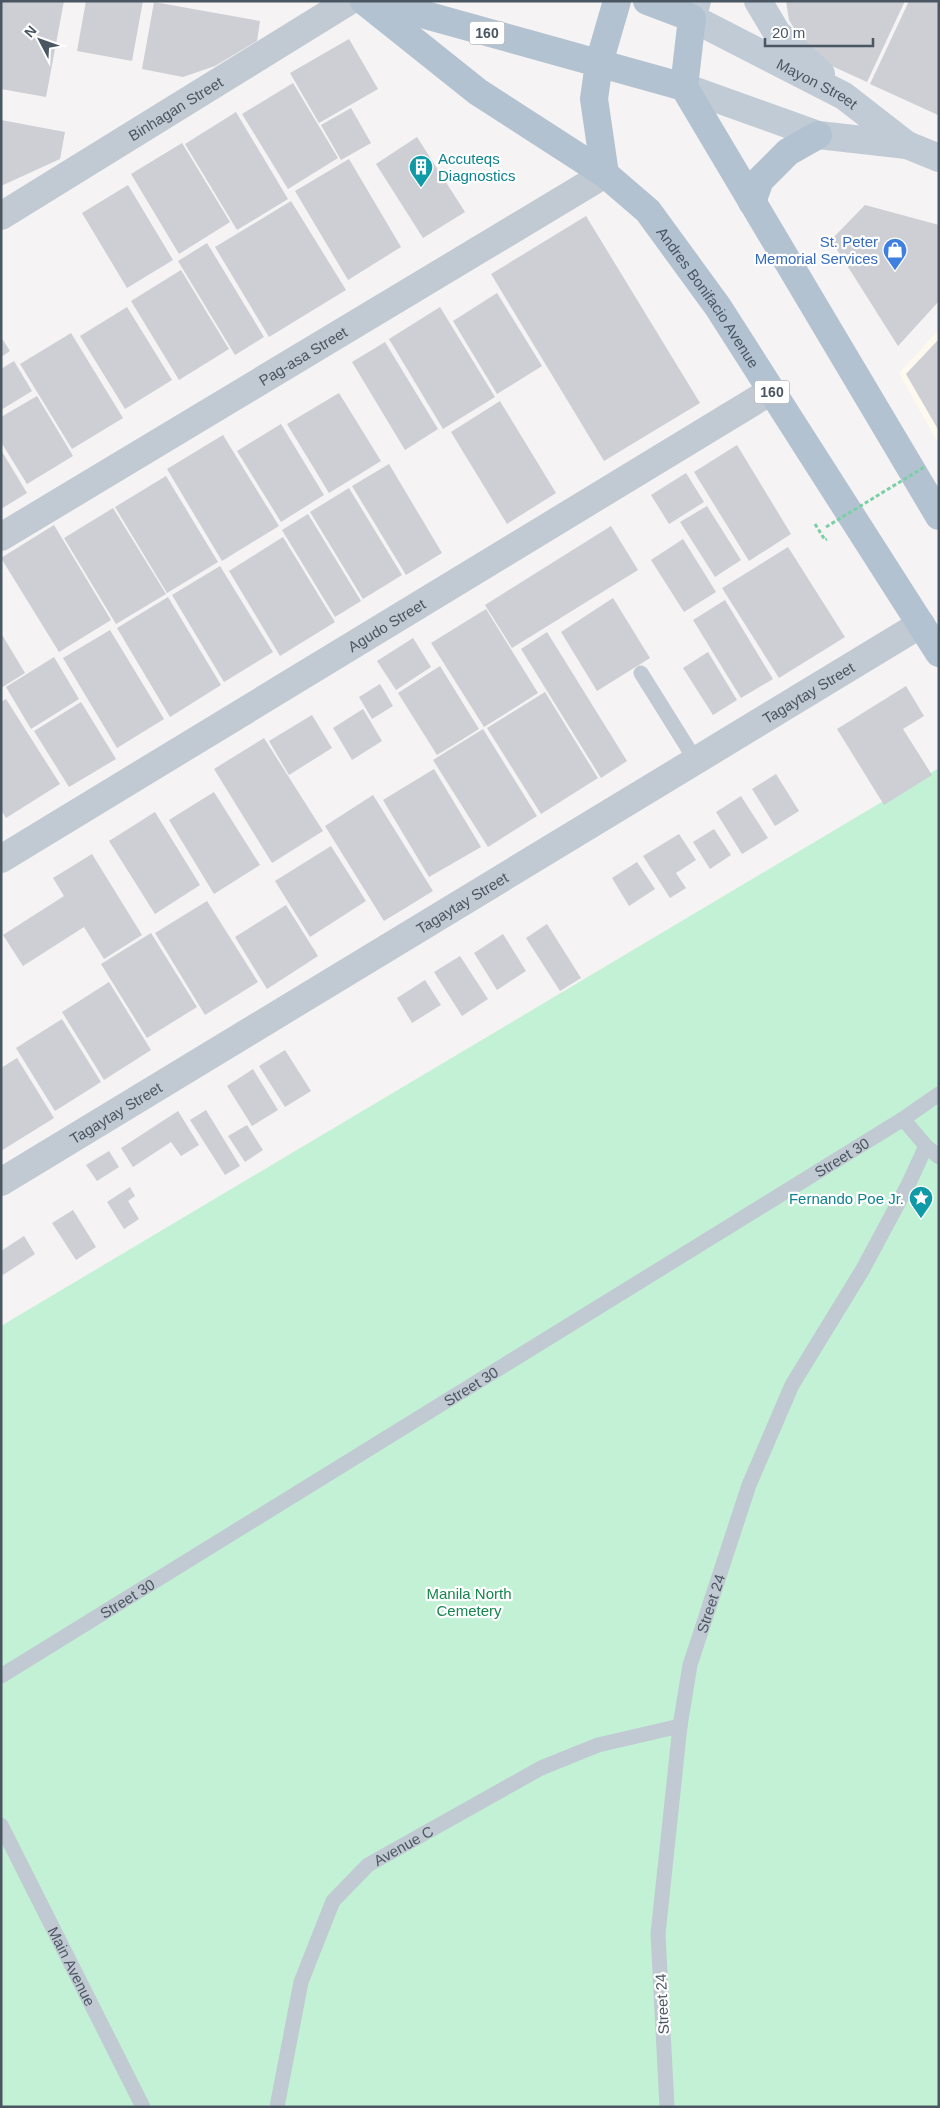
<svg xmlns="http://www.w3.org/2000/svg" width="940" height="2108" font-family="Helvetica,sans-serif">
  <style>
    .commercial { fill: #fdf9ef }
    .green { fill: #c3f1d5 }
    .building { fill: #cdcfd5 }
    .lines { fill: none; stroke-linecap: round; stroke-linejoin: round }
    .path { stroke: #7ad0a6; stroke-width: 3; stroke-dasharray: 4 2.5; stroke-linecap: butt }
    .lane { stroke: #c1cad2; stroke-width: 15 }
    .street { stroke: #c1cad2; stroke-width: 28 }
    .secondary { stroke: #c1cbd6; stroke-width: 28 }
    .primary { stroke: #b3c2d1; stroke-width: 28 }
    .path-bridge { stroke: #7ad0a6; stroke-width: 3; stroke-dasharray: 4 2.5; stroke-linecap: butt }
    .labels { text-anchor: middle; dominant-baseline: central; stroke-width: 4.5; stroke-linejoin: round; paint-order: stroke }
    .shield { fill: #fff; stroke: #808990; stroke-width: 1 }
    .shield-label { font-size: 14px; font-weight: bold; fill: #4a5661 }
    .street-label { font-size: 15px; fill: #4a5661; stroke: #fff }
    .culture-label { font-size: 15px; fill: #0d838f; stroke: #fff; text-anchor: start }
    .shop-label { font-size: 15px; fill: #366cbe; stroke: #fff; text-anchor: end }
    .park-label { font-size: 15px; fill: #17864f; stroke: #fff }
  </style>
  <rect width="100%" height="100%" fill="#f5f3f3"/>
  <polygon class="commercial" points="939,329 939,445 899,373"/>
  <polygon class="green" points="939,768 939,2107 1,2107 1,1326"/>
  <g class="building">
    <polygon points="1,1 64,1 46,97 1,89"/>
    <polygon points="86,1 143,1 132,61 77,51"/>
    <polygon points="786,1 905,1 867,82 821,61 802,41 789,20"/>
    <polygon points="909,1 939,1 938,115 870,84"/>
    <polygon points="154,2 260,21 257,41 215,66 183,77 142,69"/>
    <polygon points="349,39 378,89 319,123 290,73"/>
    <polygon points="293,83 338,158 288,189 242,114"/>
    <polygon points="351,108 371,143 341,160 321,125"/>
    <polygon points="236,112 288,199 237,230 185,144"/>
    <polygon points="1,120 65,132 60,159 1,186"/>
    <polygon points="417,137 465,212 423,238 376,164"/>
    <polygon points="182,143 230,222 179,254 131,174"/>
    <polygon points="349,159 401,247 348,280 295,191"/>
    <polygon points="128,185 173,260 127,288 82,213"/>
    <polygon points="291,201 346,290 269,337 215,247"/>
    <polygon points="865,205 939,225 939,301 898,346 831,240"/>
    <polygon points="586,216 700,403 604,461 491,274"/>
    <polygon points="207,243 264,337 235,355 178,261"/>
    <polygon points="181,270 229,349 179,380 131,301"/>
    <polygon points="497,293 542,366 497,394 453,321"/>
    <polygon points="127,307 172,380 125,409 80,336"/>
    <polygon points="440,307 495,397 443,429 389,339"/>
    <polygon points="71,333 123,418 72,449 20,364"/>
    <polygon points="1,337 10,351 1,357"/>
    <polygon points="939,339 939,431 906,374"/>
    <polygon points="385,342 438,429 405,450 352,362"/>
    <polygon points="14,361 32,391 1,410 1,369"/>
    <polygon points="339,393 381,461 329,493 287,424"/>
    <polygon points="37,396 73,456 27,484 1,442 1,417"/>
    <polygon points="500,401 556,493 507,524 451,432"/>
    <polygon points="281,424 324,495 281,522 237,451"/>
    <polygon points="223,435 279,526 222,561 167,469"/>
    <polygon points="737,445 791,534 749,561 694,472"/>
    <polygon points="1,450 27,493 1,509"/>
    <polygon points="389,464 442,553 406,575 352,486"/>
    <polygon points="686,473 704,502 669,524 651,495"/>
    <polygon points="166,476 218,562 167,593 115,507"/>
    <polygon points="349,488 402,575 363,599 310,512"/>
    <polygon points="707,506 741,560 715,577 680,522"/>
    <polygon points="113,508 166,594 116,624 64,538"/>
    <polygon points="308,514 361,601 335,617 282,530"/>
    <polygon points="54,525 111,620 59,652 1,558"/>
    <polygon points="611,526 638,570 512,648 485,605"/>
    <polygon points="283,537 335,622 280,656 229,571"/>
    <polygon points="683,539 716,592 684,612 651,560"/>
    <polygon points="788,547 845,637 779,678 722,588"/>
    <polygon points="220,566 273,652 224,682 172,595"/>
    <polygon points="168,597 221,685 170,717 117,628"/>
    <polygon points="613,598 650,658 597,691 561,632"/>
    <polygon points="725,600 773,679 741,698 693,620"/>
    <polygon points="486,609 538,693 484,727 431,643"/>
    <polygon points="110,630 164,719 117,748 63,658"/>
    <polygon points="547,632 627,761 601,778 521,649"/>
    <polygon points="1,633 25,673 1,688"/>
    <polygon points="413,638 431,667 396,690 377,661"/>
    <polygon points="708,652 737,700 713,715 683,668"/>
    <polygon points="54,657 79,699 31,729 6,687"/>
    <polygon points="440,666 479,729 437,755 398,693"/>
    <polygon points="380,684 393,706 372,719 359,697"/>
    <polygon points="906,686 924,716 903,729 932,775 884,805 837,729"/>
    <polygon points="545,692 598,778 541,814 487,728"/>
    <polygon points="6,699 60,784 6,818 1,810 1,702"/>
    <polygon points="81,702 116,759 69,787 34,731"/>
    <polygon points="363,709 382,741 352,760 333,728"/>
    <polygon points="312,715 332,748 289,775 269,741"/>
    <polygon points="483,729 537,816 488,847 433,760"/>
    <polygon points="264,738 323,831 272,863 214,769"/>
    <polygon points="434,769 481,847 429,877 383,800"/>
    <polygon points="776,774 799,811 775,826 752,789"/>
    <polygon points="214,792 260,865 214,894 169,820"/>
    <polygon points="373,795 433,891 384,921 325,826"/>
    <polygon points="741,796 768,838 742,854 716,812"/>
    <polygon points="155,812 200,885 155,914 109,841"/>
    <polygon points="714,829 731,855 710,869 693,842"/>
    <polygon points="679,834 696,860 676,873 686,888 670,898 643,856"/>
    <polygon points="331,846 366,901 310,937 275,881"/>
    <polygon points="92,854 142,935 104,959 84,927 23,966 3,935 64,896 53,878"/>
    <polygon points="637,862 655,889 629,906 612,878"/>
    <polygon points="207,901 258,982 205,1015 155,933"/>
    <polygon points="286,905 318,956 267,989 235,937"/>
    <polygon points="547,924 581,978 560,991 526,938"/>
    <polygon points="151,933 197,1007 147,1038 101,964"/>
    <polygon points="503,934 526,971 497,990 474,953"/>
    <polygon points="460,956 488,999 462,1016 434,972"/>
    <polygon points="425,980 441,1005 412,1023 397,998"/>
    <polygon points="109,982 151,1050 104,1080 62,1012"/>
    <polygon points="62,1019 101,1082 55,1111 16,1048"/>
    <polygon points="285,1050 311,1091 285,1107 259,1066"/>
    <polygon points="17,1058 54,1118 1,1151 1,1068"/>
    <polygon points="253,1069 278,1110 252,1126 227,1086"/>
    <polygon points="206,1110 240,1166 225,1175 190,1120"/>
    <polygon points="178,1111 199,1145 181,1156 171,1142 133,1167 121,1148"/>
    <polygon points="247,1125 263,1150 245,1162 228,1136"/>
    <polygon points="109,1151 119,1167 97,1181 86,1165"/>
    <polygon points="130,1187 135,1196 128,1201 139,1219 124,1229 107,1202"/>
    <polygon points="73,1210 96,1247 76,1260 52,1223"/>
    <polygon points="24,1236 35,1254 3,1275 1,1271 1,1251"/>
  </g>
  <g class="lines">
    <polyline class="path" points="815,524 825,540 827,539"/>
    <g class="lane">
      <polyline points="641,673 696,761"/>
      <polyline points="903,1119 926,1146 939,1157"/>
      <path id="s1" d="M 1,1676 L 903,1119 L 939,1094"/>
      <path id="s2" d="M 1,1825 L 143,2107"/>
      <path id="s3" d="M 277,2107 L 301,1982 L 333,1901 L 368,1865 L 541,1768 L 598,1745 L 680,1726"/>
      <path id="s4" d="M 667,2107 L 658,1934 L 680,1726 L 690,1665 L 749,1485 L 792,1385 L 863,1269 L 909,1183 L 926,1146"/>
    </g>
    <g class="street">
      <path id="s5" d="M 1,216 L 349,1"/>
      <path id="s6" d="M 1,537 L 605,174"/>
      <path id="s7" d="M 1,859 L 771,391"/>
      <path id="s8" d="M 1,1182 L 921,624"/>
    </g>
    <g class="secondary">
      <path id="s9" d="M 697,1 L 692,18 L 844,96 L 907,145 L 939,158"/>
      <polyline points="758,1 777,33 821,74"/>
      <polyline points="684,87 818,135 907,145"/>
    </g>
    <g class="primary">
      <path id="s10" d="M 364,1 L 478,92 L 605,174 L 648,211 L 718,307 L 939,653"/>
      <polyline points="375,1 684,87"/>
      <polyline points="647,1 692,18 684,87 939,516"/>
      <polyline points="605,174 594,99 599,63 617,1"/>
      <polyline points="752,202 760,180 788,152 818,135"/>
    </g>
    <polyline class="path-bridge" points="826,527 926,466"/>
  </g>
  <defs>
    <symbol id="building-pin" viewBox="-11 -11 22 30"><path d="M0 17L-7.5 6A9.5 9.5 0 1 1 7.5 6Z" fill="#0f9aa8" stroke="#fff"/><path d="M-4-6H4V6H1V3H-1V6H-4ZM-2.5-4.3h1.7v1.8h-1.7ZM.8-4.3h1.7v1.8H.8ZM-2.5-1h1.7V.8h-1.7ZM.8-1h1.7V.8H.8Z" fill="#fff"/></symbol>
    <symbol id="shop-pin" viewBox="-11 -11 22 30"><path d="M0 17L-7.5 6A9.5 9.5 0 1 1 7.5 6Z" fill="#3f7fe0" stroke="#fff"/><path d="M-5-2.5h2.3a2.7 3.5 0 0 1 5.4 0H5L5.5 6h-11ZM-1.5-2.5h3a1.5 2.3 0 0 0-3 0Z" fill="#fff"/></symbol>
    <symbol id="sight-pin" viewBox="-11 -11 22 30"><path d="M0 17L-7.5 6A9.5 9.5 0 1 1 7.5 6Z" fill="#0f9aa8" stroke="#fff"/><path d="M0-6L1.8-2.2L6-1.7L2.9 1.2L3.7 5.4L0 3.3L-3.7 5.4L-2.9 1.2L-6-1.7L-1.8-2.2Z" fill="#fff"/></symbol>
  </defs>
  <g fill-rule="evenodd">
    <use href="#building-pin" x="407" y="153" width="28" height="38"/>
    <use href="#shop-pin" x="881" y="236" width="28" height="38"/>
    <use href="#sight-pin" x="907" y="1184" width="28" height="38"/>
  </g>
  <g class="labels">
    <g class="shield">
      <rect x="469.5" y="21.5" width="35" height="23" rx="4"/>
      <rect x="754.5" y="380.5" width="35" height="23" rx="4"/>
    </g>
    <g class="shield-label">
      <text x="487" y="33">160</text>
      <text x="772" y="392">160</text>
    </g>
    <g class="street-label">
      <text stroke="none"><textPath href="#s9" startOffset="159">Mayon Street</textPath></text>
      <text stroke="none"><textPath href="#s5" startOffset="205">Binhagan Street</textPath></text>
      <text stroke="none"><textPath href="#s10" startOffset="459">Andres Bonifacio Avenue</textPath></text>
      <text stroke="none"><textPath href="#s6" startOffset="352">Pag-asa Street</textPath></text>
      <text stroke="none"><textPath href="#s7" startOffset="451">Agudo Street</textPath></text>
      <text stroke="none"><textPath href="#s8" startOffset="944">Tagaytay Street</textPath></text>
      <text stroke="none"><textPath href="#s8" startOffset="539">Tagaytay Street</textPath></text>
      <text stroke="none"><textPath href="#s8" startOffset="134">Tagaytay Street</textPath></text>
      <text stroke="none"><textPath href="#s1" startOffset="988">Street 30</textPath></text>
      <text stroke="none"><textPath href="#s1" startOffset="552">Street 30</textPath></text>
      <text stroke="none"><textPath href="#s1" startOffset="148">Street 30</textPath></text>
      <text stroke="none"><textPath href="#s4" startOffset="509">Street 24</textPath></text>
      <text stroke="none"><textPath href="#s3" startOffset="305">Avenue C</textPath></text>
      <text stroke="none"><textPath href="#s2" startOffset="158">Main Avenue</textPath></text>
      <text transform="translate(662 2004) rotate(-93)">Street 24</text>
    </g>
    <g class="culture-label">
      <text x="438" y="158">Accuteqs<tspan x="438" dy="17">Diagnostics</tspan></text>
      <text x="904" y="1198" text-anchor="end">Fernando Poe Jr.</text>
    </g>
    <g class="shop-label">
      <text x="878" y="241">St. Peter<tspan x="878" dy="17">Memorial Services</tspan></text>
    </g>
    <g class="park-label">
      <text x="469" y="1593">Manila North<tspan x="469" dy="17">Cemetery</tspan></text>
    </g>
  </g>
  <rect width="940" height="2108" fill="none" stroke="#4a5661" stroke-width="5"/>
  <g transform="translate(40 40) rotate(311)" stroke="#ffffff" stroke-width="4" paint-order="stroke">
  <path d="M0-4L9 19L0 12L-9 19Z" fill="#4a5661"/>
  <text y="-8" font-size="14" font-weight="bold" text-anchor="middle" fill="#4a5661">N</text>
  </g>
  <path d="M765 38v8h108v-8" fill="none" stroke="#4a5661" stroke-width="2.5"/>
  <text x="772" y="38" font-size="15" fill="#4a5661" stroke="#ffffff" stroke-width="4" paint-order="stroke">20 m</text>
</svg>
